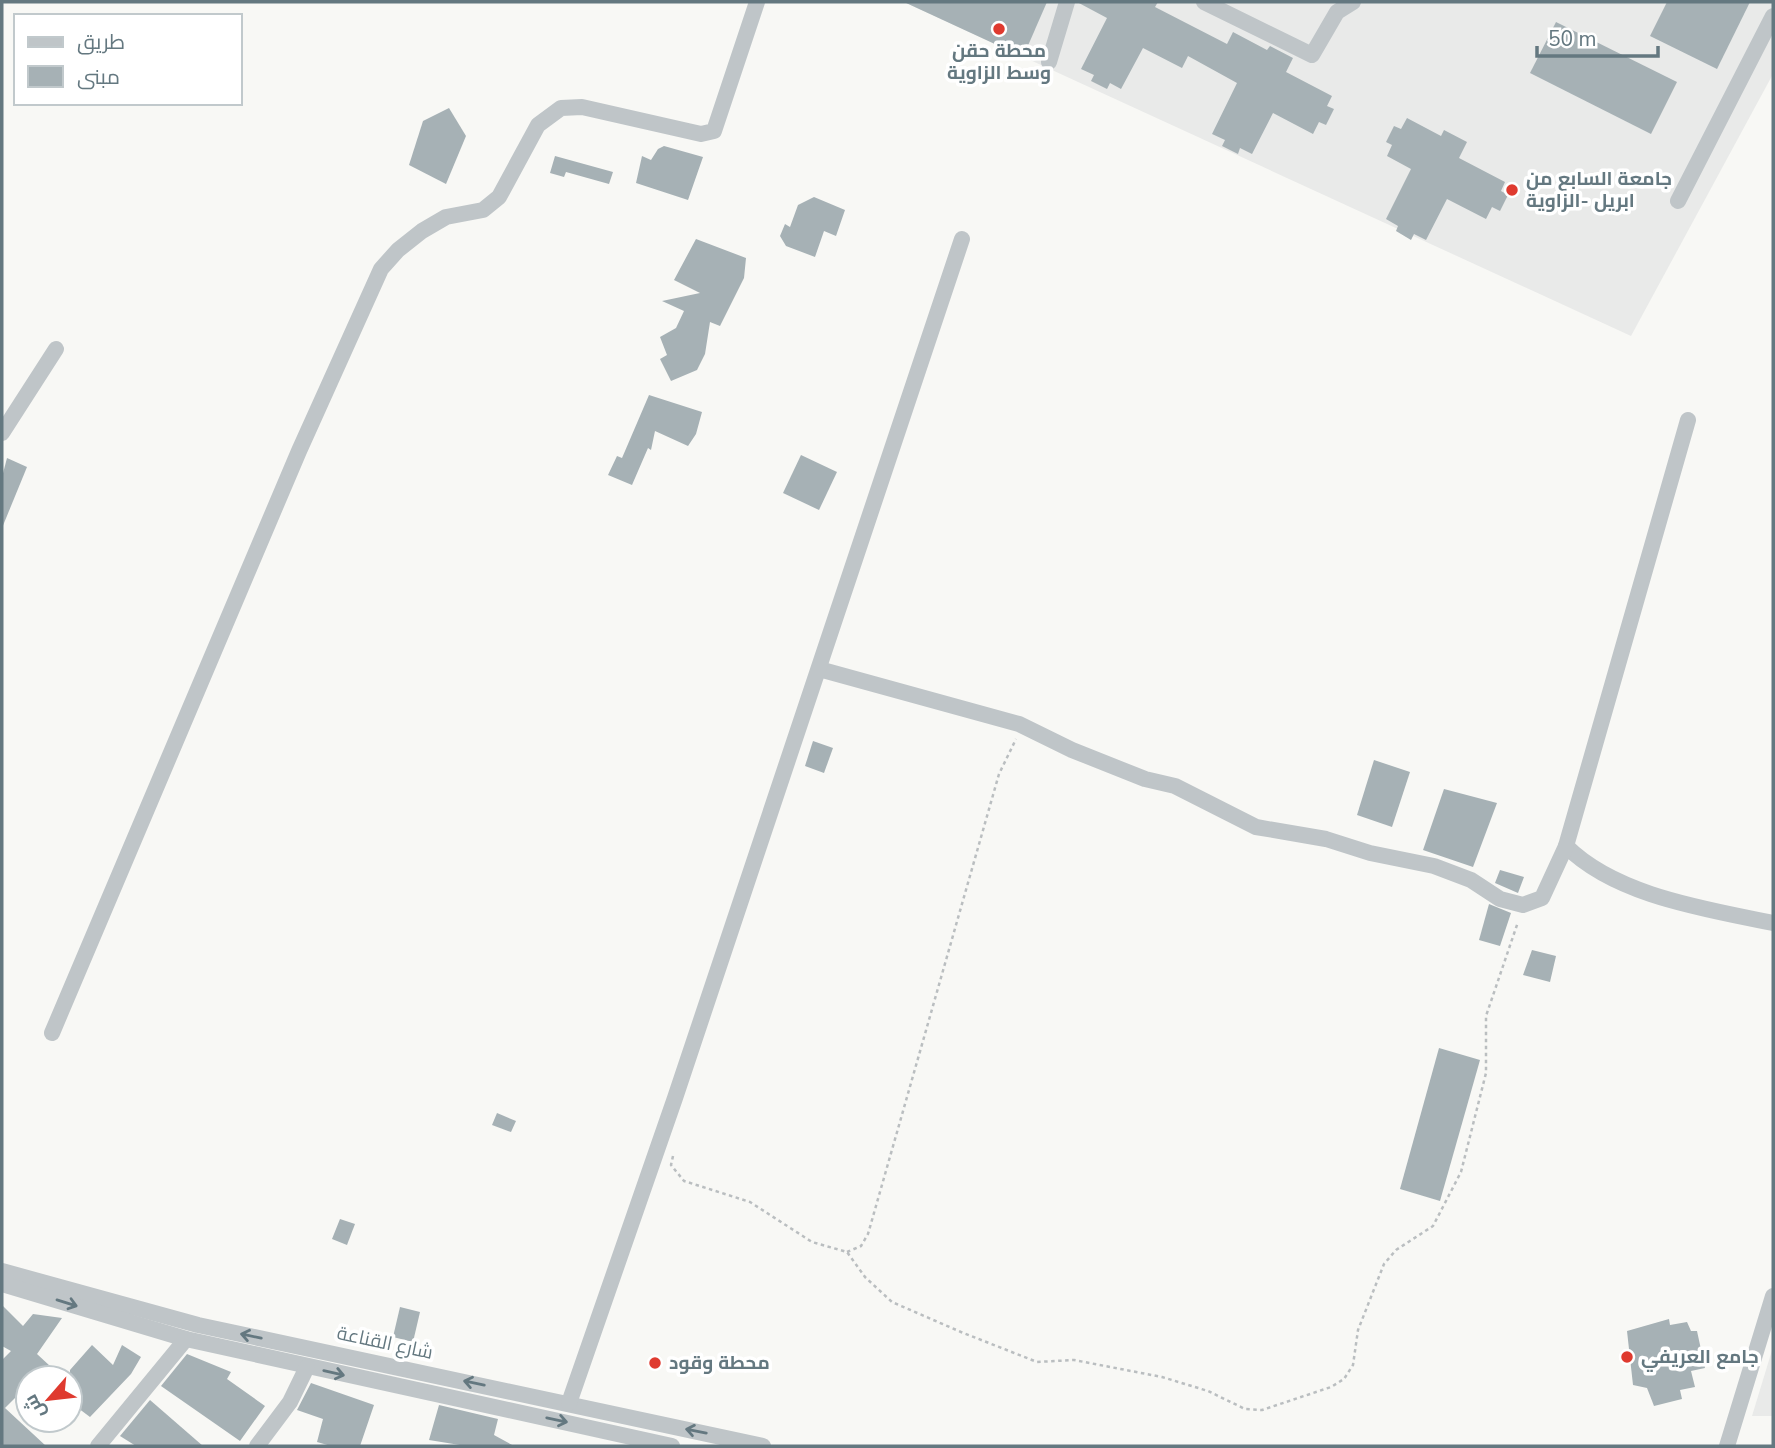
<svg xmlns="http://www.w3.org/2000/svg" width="1775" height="1448" font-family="'Nunito Sans',Cairo,sans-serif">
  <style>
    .built { fill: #e9eae9 }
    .building { fill: #a6b1b5 }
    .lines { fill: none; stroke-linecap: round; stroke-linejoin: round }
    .path { stroke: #babec0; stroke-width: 2.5; stroke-dasharray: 3.5 3.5; stroke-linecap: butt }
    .minor { stroke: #bfc5c8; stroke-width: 16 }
    .oneway { stroke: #647880 }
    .poi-dot { fill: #df3a2f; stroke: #fff; stroke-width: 2.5 }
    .labels { text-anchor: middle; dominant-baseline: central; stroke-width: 7; stroke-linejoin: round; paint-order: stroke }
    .poi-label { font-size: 19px; font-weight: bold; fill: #647880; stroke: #fff; text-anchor: start }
    .street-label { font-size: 19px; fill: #647880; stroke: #fff }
  </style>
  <rect width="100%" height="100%" fill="#f8f8f5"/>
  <g class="built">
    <polygon points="904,2 1773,2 1773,74 1631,336"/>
    <polygon points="1773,1347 1773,1416 1752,1416"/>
  </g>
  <g class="building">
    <polygon points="904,2 1047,2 1023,57"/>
    <polygon points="1077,2 1158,2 1155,7 1227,44 1233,32 1267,50 1270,46 1293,58 1286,72 1332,96 1327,106 1334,109 1326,125 1319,122 1313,134 1273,113 1252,154 1240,148 1238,154 1222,146 1225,140 1212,134 1237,83 1188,56 1182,68 1143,48 1121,89 1110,83 1107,89 1091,81 1094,75 1081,69 1107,18"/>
    <polygon points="1667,2 1750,2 1717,69 1650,36"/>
    <polygon points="1556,22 1677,82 1651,134 1530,73"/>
    <polygon points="449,108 466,136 446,184 409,165 423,121"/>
    <polygon points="1407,118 1441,136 1444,130 1467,142 1459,158 1505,182 1501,191 1508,195 1500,211 1492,207 1486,219 1447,199 1426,240 1414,234 1411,240 1396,231 1398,226 1386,219 1411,169 1387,156 1392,145 1386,142 1394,126 1401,129"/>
    <polygon points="664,146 703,157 688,200 636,183 642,156 651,160 658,149"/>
    <polygon points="555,156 613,172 609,184 566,172 564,177 550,173"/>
    <polygon points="814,197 845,210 836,236 824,231 815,257 786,246 780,236 785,224 790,227 798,205"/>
    <polygon points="696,239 746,258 744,278 720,326 710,322 705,354 697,370 671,381 660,359 667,355 660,337 676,328 684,311 662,301 700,293 674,280"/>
    <polygon points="649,395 702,412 696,434 688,446 655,431 651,450 648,448 632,485 608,475 617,456 622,458"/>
    <polygon points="801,455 837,472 819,510 783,493"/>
    <polygon points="7,458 27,467 2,528 2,477"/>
    <polygon points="813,741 833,748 824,773 805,766"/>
    <polygon points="1374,760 1410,772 1392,827 1357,815"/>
    <polygon points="1444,789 1497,803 1473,867 1423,850"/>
    <polygon points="1500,870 1524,877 1518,893 1495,883"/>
    <polygon points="1489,904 1511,913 1500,946 1479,940"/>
    <polygon points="1532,950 1556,956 1550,982 1523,975"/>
    <polygon points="1439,1048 1480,1060 1440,1201 1400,1189"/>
    <polygon points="497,1113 516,1121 511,1132 492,1125"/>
    <polygon points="340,1219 355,1224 347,1245 332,1239"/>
    <polygon points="2,1305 23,1326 33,1314 62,1318 37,1354 63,1378 28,1378 28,1385 5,1408 46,1446 2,1446 2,1360 11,1351 2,1346"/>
    <polygon points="400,1307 420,1312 413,1342 393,1337"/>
    <polygon points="1669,1319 1670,1325 1687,1322 1691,1331 1697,1331 1705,1368 1691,1371 1695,1387 1680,1390 1682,1399 1654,1406 1647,1388 1633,1385 1627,1331"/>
    <polygon points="92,1345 113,1365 122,1345 141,1357 131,1374 90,1417 70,1402 70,1370"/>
    <polygon points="187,1354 231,1372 227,1379 265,1406 240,1441 161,1386"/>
    <polygon points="311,1383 374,1405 360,1446 331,1446 317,1442 323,1419 297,1410"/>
    <polygon points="150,1400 203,1446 136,1446 120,1436"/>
    <polygon points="439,1405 498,1419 494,1435 514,1446 466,1446 429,1440"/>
  </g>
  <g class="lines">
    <g class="path">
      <polyline points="673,1156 671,1165 684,1181 750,1202 812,1242 847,1252 865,1277 892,1302 961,1332 1037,1362 1074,1360 1162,1377 1208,1391 1245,1409 1262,1410 1331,1387 1344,1379 1353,1365 1358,1330 1384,1264 1396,1250 1433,1226 1461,1172 1486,1073 1486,1016 1518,922"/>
      <polyline points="847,1252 861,1246 868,1234 999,774 1016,739"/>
    </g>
    <g class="minor">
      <polyline points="1204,2 1312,55 1337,12 1353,2"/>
      <polyline points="1049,62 1067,2"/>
      <polyline points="1678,201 1773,16"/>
      <path d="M 1688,420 L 1566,846 C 1616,896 1706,909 1773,923"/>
      <polyline points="2,433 56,349"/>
      <polyline points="819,669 1019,724 1072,750 1145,779 1175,786 1256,827 1326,839 1370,853 1434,866 1471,880 1500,899 1523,905 1542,898 1566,846"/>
      <polyline points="52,1033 299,451 381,269 398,250 422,231 446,217 483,210 499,197 538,125 561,108 582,107 701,134 714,131 757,2"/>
      <polyline points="2,1271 198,1325 763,1446"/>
      <polyline points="2,1284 186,1339 672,1446"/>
      <polyline points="569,1403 675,1098 962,239"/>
      <polyline points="98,1446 186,1339"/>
      <polyline points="257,1446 290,1402 307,1367"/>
      <polyline points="1727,1446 1773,1296"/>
    </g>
  </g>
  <defs><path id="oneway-shaft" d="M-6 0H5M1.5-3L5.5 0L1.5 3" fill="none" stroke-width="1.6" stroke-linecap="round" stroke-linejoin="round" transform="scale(1.75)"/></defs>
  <g class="oneway">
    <use href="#oneway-shaft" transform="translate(67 1303) rotate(17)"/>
    <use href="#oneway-shaft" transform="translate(251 1336) rotate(-168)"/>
    <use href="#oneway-shaft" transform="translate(334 1373) rotate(13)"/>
    <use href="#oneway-shaft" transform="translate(474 1383) rotate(-168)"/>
    <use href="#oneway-shaft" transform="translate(557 1420) rotate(12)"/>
    <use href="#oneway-shaft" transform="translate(696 1431) rotate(-169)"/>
  </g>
  <g class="poi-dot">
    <circle cx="999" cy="29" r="7"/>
    <circle cx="1512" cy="190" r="7"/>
    <circle cx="1627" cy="1357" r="7"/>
    <circle cx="655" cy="1363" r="7"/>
  </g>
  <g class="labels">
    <g class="poi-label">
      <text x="999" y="51" text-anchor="middle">محطة حقن<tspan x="999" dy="22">وسط الزاوية</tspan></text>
      <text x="1526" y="179">جامعة السابع من<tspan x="1526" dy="22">ابريل -الزاوية</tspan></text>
      <text x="1641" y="1357">جامع العريفي</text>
      <text x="669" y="1363">محطة وقود</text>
    </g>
    <g class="street-label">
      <text transform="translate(385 1343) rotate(12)">شارع القناعة</text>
    </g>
  </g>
  <rect width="1775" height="1448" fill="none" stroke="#647880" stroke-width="7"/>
  <rect x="14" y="14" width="228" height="91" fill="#ffffff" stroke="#c1c9cc" stroke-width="2"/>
  <rect x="28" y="37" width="35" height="10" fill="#bfc5c8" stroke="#c1c9cc" stroke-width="2"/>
  <text x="77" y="49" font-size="21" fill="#647880">طريق</text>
  <rect x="28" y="66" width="35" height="21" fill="#a6b1b5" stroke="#c1c9cc" stroke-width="2"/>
  <text x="77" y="84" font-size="21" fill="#647880">مبنى</text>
  <g transform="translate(49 1399) rotate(242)"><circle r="33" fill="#ffffff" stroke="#c1c9cc" stroke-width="2"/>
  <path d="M0-5L12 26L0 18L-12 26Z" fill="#df3a2f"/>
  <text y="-10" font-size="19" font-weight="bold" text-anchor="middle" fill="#647880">ش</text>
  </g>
  <path d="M1537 46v10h121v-10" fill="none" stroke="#647880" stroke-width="3.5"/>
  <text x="1548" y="46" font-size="21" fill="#647880" stroke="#ffffff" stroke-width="5" paint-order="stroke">50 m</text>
</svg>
